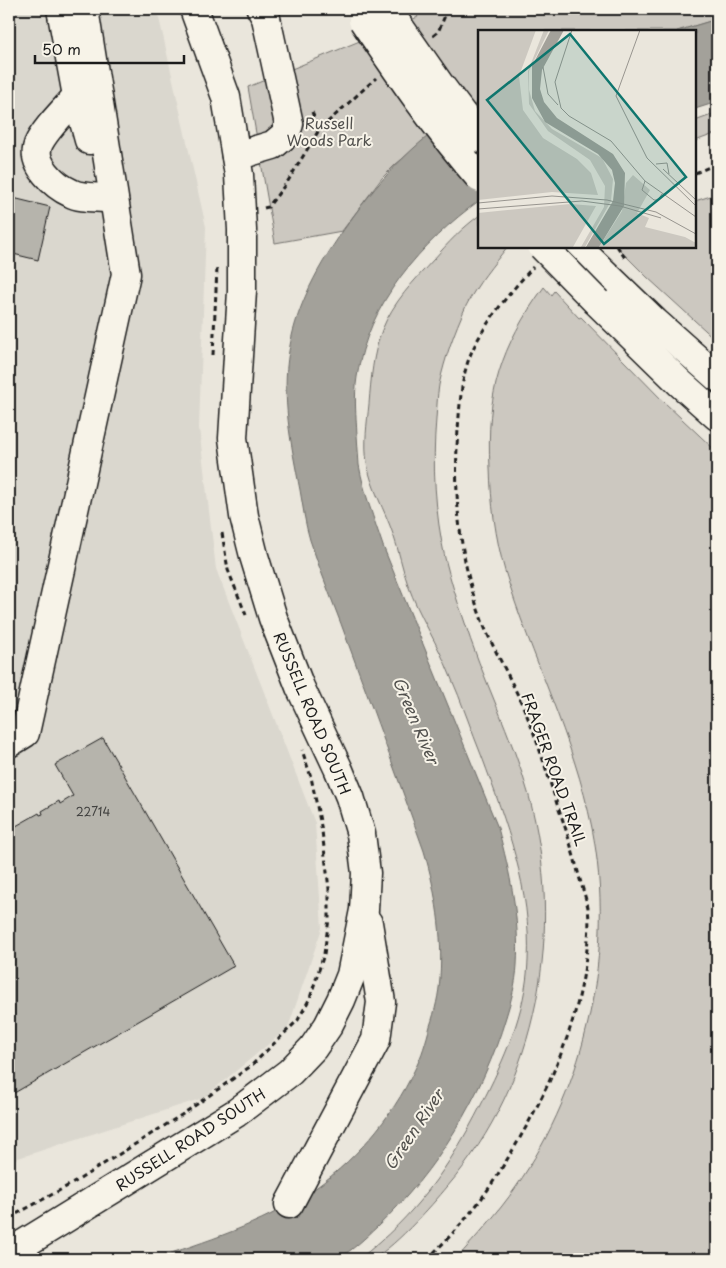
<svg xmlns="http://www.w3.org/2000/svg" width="726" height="1268" font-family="'Playpen Sans',sans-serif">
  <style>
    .built { fill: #dad7ce }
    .green { fill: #ccc8c0; stroke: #74726e }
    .water { fill: #a3a19a; stroke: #6d6c68 }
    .building { fill: #b6b4ac; stroke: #1c1c1c }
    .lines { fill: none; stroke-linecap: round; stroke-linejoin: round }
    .minor-casing { stroke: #1c1c1c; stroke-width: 31 }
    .major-casing { stroke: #1c1c1c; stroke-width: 31 }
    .path { stroke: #1c1c1c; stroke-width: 3; stroke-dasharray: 5 4; stroke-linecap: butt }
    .minor { stroke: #f7f3e8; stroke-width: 28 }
    .major { stroke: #f7f3e8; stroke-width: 28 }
    .major-bridge-casing { stroke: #1c1c1c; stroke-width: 31; stroke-linecap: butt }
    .major-bridge { stroke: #f7f3e8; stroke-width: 28 }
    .labels { text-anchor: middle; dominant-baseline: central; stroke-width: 4; stroke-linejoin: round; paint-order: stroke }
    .number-label { font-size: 12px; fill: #424240 }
    .park-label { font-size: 15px; fill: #51504d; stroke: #f7f3e8 }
    .street-label { font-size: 15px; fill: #1c1c1c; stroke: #f7f3e8 }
    .water-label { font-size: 16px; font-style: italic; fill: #52514e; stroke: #f7f3e8 }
    .inset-road { fill: none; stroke: #98958f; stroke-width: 1 }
    .view { fill: #0f766e; fill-opacity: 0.15; stroke: #0f766e; stroke-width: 2.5 }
    .inset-edge { fill: none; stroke: #1c1c1c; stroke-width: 2.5 }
  </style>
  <rect width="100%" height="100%" fill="#eae6dc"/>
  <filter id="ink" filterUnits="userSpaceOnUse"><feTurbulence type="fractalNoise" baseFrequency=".02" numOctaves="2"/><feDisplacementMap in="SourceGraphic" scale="10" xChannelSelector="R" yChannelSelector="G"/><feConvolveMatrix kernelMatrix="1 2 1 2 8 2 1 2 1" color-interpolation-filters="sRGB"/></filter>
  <g filter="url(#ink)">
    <polygon class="built" points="9,9 157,9 206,227 199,428 216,569 315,823 322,928 288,1028 203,1098 9,1161"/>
    <g class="green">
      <polygon points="413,9 717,9 717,19 678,31 480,31 480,102 457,114 396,164 382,178 342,231 275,243 248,87 418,17"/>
      <polygon points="717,113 717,133 695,141 695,121"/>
      <polygon points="717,194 717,341 647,277 616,246 695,246 695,201"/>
      <path d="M 480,215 L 480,246 L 508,246 C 493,265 477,284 466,306 C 454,332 445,358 439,385 C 437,396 437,408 436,419 C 432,464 435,514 445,558 C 450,578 456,598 463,617 C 482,678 512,735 529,796 C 565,930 539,1081 447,1187 C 434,1203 388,1255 370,1259 C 366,1260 362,1259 359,1259 C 415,1216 449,1168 481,1105 C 504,1060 526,1012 528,961 C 532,890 506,822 482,757 C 471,730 462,702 450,675 C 438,644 419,616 408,585 C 402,568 399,551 393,534 C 385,510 371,488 367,463 C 364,443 367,424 369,404 C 371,379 373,353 382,330 C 393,302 414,281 434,259 C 448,243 462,228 480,215 Z"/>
      <path d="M 544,287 L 551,295 L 554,291 L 579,318 L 581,317 L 664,402 L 717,452 L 717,1259 L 456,1259 C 477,1236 498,1213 516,1187 C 587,1085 616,950 592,828 C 574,738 531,657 505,571 C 495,537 491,502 490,468 C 486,393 500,348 544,287 Z"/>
    </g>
    <g class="water">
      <polygon points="717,19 717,102 695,109 695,31 677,31"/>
      <path d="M 480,102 L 480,200 C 421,243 368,303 357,377 C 354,396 356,416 357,435 C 358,445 358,455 359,465 C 364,493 374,519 383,546 L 498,828 C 510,873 520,918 517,965 C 516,983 511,1001 506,1017 C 483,1095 436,1172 377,1227 C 365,1238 352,1251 338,1258 C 331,1262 307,1259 297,1259 C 249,1259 201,1259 153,1259 C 205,1242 261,1224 307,1194 C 352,1164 392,1119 415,1069 C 422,1056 426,1041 430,1026 C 435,1011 439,994 440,978 C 443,935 436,892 424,851 C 400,784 376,718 351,651 C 338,614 322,577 310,540 C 305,524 303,506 300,490 C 291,444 281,397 289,351 C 297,300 325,255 355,214 C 389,168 428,129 480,102 Z"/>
    </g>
    <g class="building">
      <polygon points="9,197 50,207 38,260 9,253"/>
      <polygon points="103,738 234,966 9,1096 9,830 39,813 40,815 43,814 42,811 59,801 60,804 73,796 55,765"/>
    </g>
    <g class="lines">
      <defs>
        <g id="minor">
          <polyline points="61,9 77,96 89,140"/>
          <path d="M 77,96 C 67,108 44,130 38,145 C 31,164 55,186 71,193 C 80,198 95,197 105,198"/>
          <polyline points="236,156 273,145 285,135 289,124 266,18 261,9"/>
          <polyline points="9,743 25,733 126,274 84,9"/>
          <polyline points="289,1204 376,1040 381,1002 368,923"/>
          <polyline points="9,1253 236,1113 290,1072 313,1048 328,1026 341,1000 351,975 364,910 366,873 361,834 350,797 338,768 300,687 273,618 254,556 244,516 233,438 242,291 242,230 239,175 226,97 194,9"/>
        </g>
        <g id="major">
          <polyline points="576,246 655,322 717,377"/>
          <polyline points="597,302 680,383 717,416"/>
        </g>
      </defs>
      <use href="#minor" class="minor-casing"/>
      <use href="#major" class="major-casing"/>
      <g class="path">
        <polyline points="433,36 438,32 447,11 446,9"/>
        <polyline points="312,112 319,130"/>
        <polyline points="695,173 717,164"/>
        <polyline points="264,208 268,207 288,181 319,130 376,78"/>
        <polyline points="617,246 625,258"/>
        <polyline points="213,355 217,268"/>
        <polyline points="222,533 228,570 246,615"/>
        <polyline points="9,1218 75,1182 183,1114 251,1066 298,1020 310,998 324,954 329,919 329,889 322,831 311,777 302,750"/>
        <path d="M 427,1259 C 444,1243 460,1226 475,1207 C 488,1191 500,1171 511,1153 C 547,1093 578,1027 586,957 C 588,941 590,924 588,908 C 586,898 582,887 579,876 C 573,852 566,828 557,804 C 547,773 538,741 525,711 C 514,685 499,659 487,633 C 460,570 453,498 458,430 C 460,403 461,376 472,351 C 486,321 511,291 533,267"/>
      </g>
      <use href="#minor" class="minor"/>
      <use href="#major" class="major"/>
      <defs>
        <g id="major-bridge">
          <polyline points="387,9 440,85 480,138"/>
          <path d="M 363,20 C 400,75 436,128 480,178"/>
          <polyline points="542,246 597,302"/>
        </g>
      </defs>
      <use href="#major-bridge" class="major-bridge-casing"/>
      <use href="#major-bridge" class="major-bridge"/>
    </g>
  </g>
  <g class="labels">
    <g class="number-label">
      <text x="93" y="811">22714</text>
    </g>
    <g class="park-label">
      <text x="329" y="122">Russell<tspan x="329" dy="17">Woods Park</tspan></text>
    </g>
    <g class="street-label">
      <text transform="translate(313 713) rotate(67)">RUSSELL ROAD SOUTH</text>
      <text transform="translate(555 769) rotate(70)">FRAGER ROAD TRAIL</text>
      <text transform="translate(190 1139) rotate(-33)">RUSSELL ROAD SOUTH</text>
    </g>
    <g class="water-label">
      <text transform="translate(417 720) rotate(67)">Green River</text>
      <text transform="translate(413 1129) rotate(-56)">Green River</text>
    </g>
  </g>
  <g transform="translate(478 30)">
    <rect width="218" height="218" fill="#eae6dc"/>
    <path d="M 0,0 L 58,0 L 41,46 L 45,80 L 65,108 L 99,129 L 113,143 L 120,165 L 74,162 L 0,170 ZM 66,0 L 71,0 L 51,41 L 51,60 L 57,81 L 74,99 L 124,128 L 135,149 L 133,171 L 107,217 L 103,217 L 126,177 L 127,156 L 112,130 L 70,101 L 51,74 L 50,41 ZM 155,145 L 172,160 L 159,183 L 171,188 L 167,197 L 207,207 L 218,213 L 217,217 L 121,217 L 144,181 L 148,153 ZM 92,174 L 118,176 L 95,217 L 0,217 L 0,183 Z" fill="#ccc8c0"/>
    <path d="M 73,0 L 86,0 L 64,40 L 62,59 L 66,72 L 79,88 L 135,124 L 147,143 L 146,176 L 121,217 L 108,217 L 135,171 L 137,153 L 134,140 L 120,124 L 67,92 L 54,68 L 54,36 Z" fill="#a3a19a"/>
    <path class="inset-road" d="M 94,0 L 77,52 L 83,78 L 91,86 L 133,111 L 167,151 L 218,187M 162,0 L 138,66 L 169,128 L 218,176M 65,37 L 70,64 L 80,75M 178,134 L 189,133 L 191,144M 185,139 L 218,170M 167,151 L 164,160 L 176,170 L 180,170 L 184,164M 0,173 L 74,166 L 129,170 L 178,182 L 218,204M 0,179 L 104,171 L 142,176 L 183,188"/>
    <path class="view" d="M 92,4 L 208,147 L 126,214 L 9,70 Z"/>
    <rect width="218" height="218" class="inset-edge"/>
  </g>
  <rect width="726" height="1268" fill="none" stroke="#f7f3e8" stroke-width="30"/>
  <rect x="15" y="15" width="696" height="1238" fill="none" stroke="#1c1c1c" stroke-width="2" filter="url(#ink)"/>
  <path d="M35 55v8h149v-8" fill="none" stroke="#1c1c1c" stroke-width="2.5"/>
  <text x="42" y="55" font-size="15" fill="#1c1c1c" stroke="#f7f3e8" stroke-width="4" paint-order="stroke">50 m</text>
</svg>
